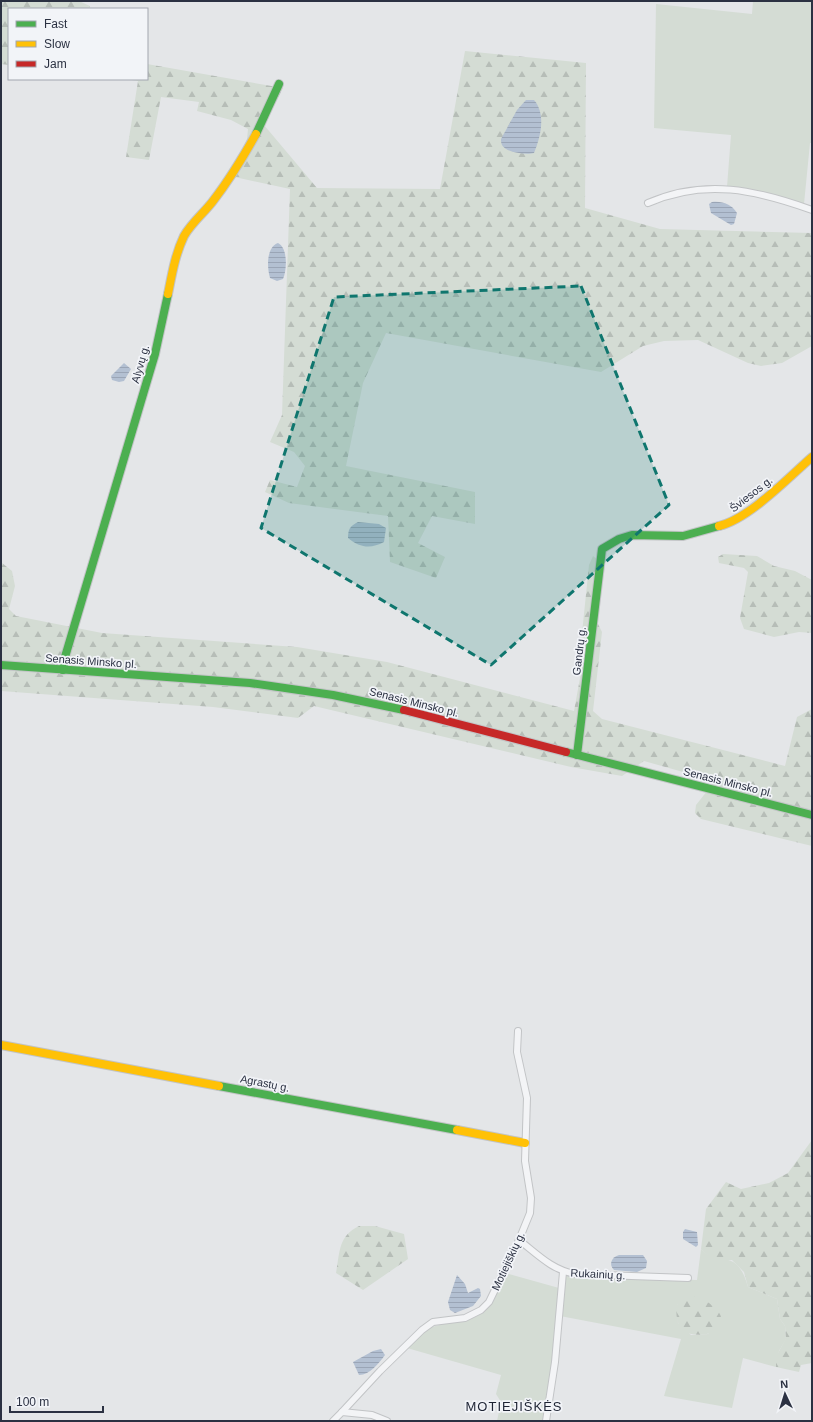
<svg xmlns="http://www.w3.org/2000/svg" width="813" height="1422" font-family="Helvetica,sans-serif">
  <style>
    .green { fill: #d4dcd4; fill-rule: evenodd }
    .forest { fill: url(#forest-firs) }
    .water { fill: url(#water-rules) }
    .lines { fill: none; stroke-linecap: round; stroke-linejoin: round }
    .street-casing { stroke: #c2c4c6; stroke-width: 8 }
    .fast-casing { stroke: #c2c4c6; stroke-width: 10 }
    .slow-casing { stroke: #c2c4c6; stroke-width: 10 }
    .jam-casing { stroke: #c2c4c6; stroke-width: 10 }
    .street { stroke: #f3f4f6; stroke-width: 6 }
    .fast { stroke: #4caf50; stroke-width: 8 }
    .slow { stroke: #ffc107; stroke-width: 8 }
    .jam { stroke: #c62828; stroke-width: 8 }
    .marked { fill: #0f766e; fill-opacity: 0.2; stroke: #0f766e; stroke-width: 3; stroke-dasharray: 8 5; stroke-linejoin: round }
    .labels { text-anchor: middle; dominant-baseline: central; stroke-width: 3.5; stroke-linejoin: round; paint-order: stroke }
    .street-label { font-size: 11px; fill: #2b3142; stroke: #f2f4f8 }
    .quarter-label { font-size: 13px; letter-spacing: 1px; fill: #1d2333; stroke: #f2f4f8 }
  </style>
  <defs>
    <pattern id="forest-firs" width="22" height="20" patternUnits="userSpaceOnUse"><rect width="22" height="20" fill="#d4dcd4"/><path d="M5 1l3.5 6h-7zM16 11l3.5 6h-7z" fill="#b6bdb7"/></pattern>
    <pattern id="water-rules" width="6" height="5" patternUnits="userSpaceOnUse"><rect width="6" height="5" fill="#b3c0d2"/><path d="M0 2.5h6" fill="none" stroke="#9aa5b6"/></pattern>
  </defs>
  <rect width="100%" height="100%" fill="#e4e6e8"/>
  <g class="green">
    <polygon points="753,1 812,1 812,143 810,143 804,204 758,191 727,187 731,135 654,128 656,4 752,14"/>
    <path d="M 701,1249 C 720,1269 736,1245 748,1287 L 777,1299 L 780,1319 L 785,1326 L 786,1339 L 779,1351 L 776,1367 L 743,1358 L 732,1408 L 664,1396 L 681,1339 L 560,1316 L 565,1276 L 697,1280 ZM 677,1304 L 709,1334 L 691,1335 L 678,1323 Z"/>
    <polygon points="505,1273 559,1288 548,1421 497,1421 501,1402 496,1394 501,1375 407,1348 428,1328 477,1315"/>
  </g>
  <g class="forest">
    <polygon points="1,1 79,1 90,6 90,9 9,9 9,65 1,64"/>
    <polygon points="465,51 586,63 585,208 660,229 812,233 812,346 782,363 761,366 748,363 698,340 664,341 643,346 601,372 386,333 363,383 346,466 475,492 475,524 432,516 418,543 445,557 436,578 390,562 388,516 289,503 265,492 270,480 297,487 305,466 294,452 270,442 282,415 290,189 230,176 247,139 248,129 231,120 197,111 199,102 161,97 149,160 126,157 138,81 125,79 147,79 147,64 283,88 264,125 317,188 440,189"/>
    <polygon points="723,554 757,556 774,566 795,571 812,580 812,633 799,632 774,637 744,629 740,618 748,572 744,568 719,563 718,557"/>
    <polygon points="593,556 597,559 593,614 602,632 593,711 602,719 785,766 797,717 812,709 812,846 701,819 695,813 696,805 715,781 644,761 622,776 571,767 314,706 298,718 213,707 1,691 2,563 12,571 15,586 9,609 16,616 102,633 297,647 387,662 574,711 582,667 581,643 589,565"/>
    <path d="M 812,1140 L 812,1363 L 801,1365 L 799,1372 L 776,1367 L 776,1357 L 786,1338 L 785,1326 L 780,1319 L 777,1299 L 748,1287 L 744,1272 L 732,1260 C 719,1261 711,1260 701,1249 L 706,1209 L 726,1182 L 741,1189 L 769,1183 L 788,1173 Z"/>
    <path d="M 359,1226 L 375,1226 L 404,1234 L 408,1259 L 363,1290 L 336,1273 C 340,1252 338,1236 359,1226 Z"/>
    <path d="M 687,1295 C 702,1297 727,1309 721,1328 C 710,1336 696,1336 683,1332 C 676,1325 674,1306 680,1298 Z"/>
  </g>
  <g class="water">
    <path d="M 526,100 L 534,100 C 546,114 541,136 534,153 C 527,155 506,153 502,145 C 501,143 501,141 501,139 L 517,110 Z"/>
    <path d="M 712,202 C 723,201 731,204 737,213 L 734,224 L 731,225 L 711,213 L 709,204 Z"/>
    <path d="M 278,243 C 288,248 287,270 283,279 L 277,281 L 270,278 C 267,268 266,247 278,243 Z"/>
    <polygon points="124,363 131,369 124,381 119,382 112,380 111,376"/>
    <path d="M 358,522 L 379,524 L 386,528 L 384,542 C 371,549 360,548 348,538 C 348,529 350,526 358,522 Z"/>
    <polygon points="685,1229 697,1232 698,1245 696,1247 683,1239 683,1232"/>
    <path d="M 619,1255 L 643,1255 L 647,1261 L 646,1268 L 637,1272 L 614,1270 C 608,1264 612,1257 619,1255 Z"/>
    <polygon points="457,1275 465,1284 468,1293 478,1288 480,1289 481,1296 473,1306 455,1313 450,1310 448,1302"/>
    <path d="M 381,1349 L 385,1355 C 379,1363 370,1375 359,1375 L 353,1362 L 373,1351 Z"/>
  </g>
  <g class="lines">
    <defs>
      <g id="street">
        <path d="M 648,203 C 705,178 756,190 812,210"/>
        <path d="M 519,1240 C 537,1254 552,1270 575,1274 L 688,1278"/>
        <polyline points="342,1412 380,1371 422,1330 433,1322 465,1318 481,1310 489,1302 519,1240 530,1213 531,1198 525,1161 527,1098 517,1052 518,1031"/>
        <polyline points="333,1421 342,1412 372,1415 387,1421"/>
        <polyline points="546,1421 555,1362 563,1272"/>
      </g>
      <g id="fast">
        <polyline points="256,134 279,84"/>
        <polyline points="1,665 250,683 333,695 404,710"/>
        <polyline points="63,670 65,657 155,354 168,294"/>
        <polyline points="566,752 812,815"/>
        <polyline points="577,755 602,549 619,539 632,535 683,536 719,526"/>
        <polyline points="219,1086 457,1130"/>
      </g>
      <g id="slow">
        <path d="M 168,294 C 172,274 175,255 184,236 C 192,222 204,213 213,201 C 230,179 242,159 256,134"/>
        <path d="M 719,526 C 749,519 789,477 812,457"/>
        <polyline points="1,1045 219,1086"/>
        <polyline points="457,1130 525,1143"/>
      </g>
      <polyline id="jam" points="404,710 566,752"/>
    </defs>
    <use href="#street" class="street-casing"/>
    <use href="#fast" class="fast-casing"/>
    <use href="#slow" class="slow-casing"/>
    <use href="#jam" class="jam-casing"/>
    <use href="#street" class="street"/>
    <use href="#fast" class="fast"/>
    <use href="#slow" class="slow"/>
    <use href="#jam" class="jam"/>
  </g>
  <path class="marked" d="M 581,286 L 669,505 L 491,665 L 261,528 L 334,297 Z"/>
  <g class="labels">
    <g class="street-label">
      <text transform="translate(140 364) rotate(-74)">Alyvų g.</text>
      <text transform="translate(751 494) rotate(-38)">Šviesos g.</text>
      <text transform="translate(579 651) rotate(-83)">Gandrų g.</text>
      <text transform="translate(91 661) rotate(4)">Senasis Minsko pl.</text>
      <text transform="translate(414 702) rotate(14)">Senasis Minsko pl.</text>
      <text transform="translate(728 782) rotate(14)">Senasis Minsko pl.</text>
      <text transform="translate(265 1083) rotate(11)">Agrastų g.</text>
      <text transform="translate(508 1261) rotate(-65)">Motiejiškių g.</text>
      <text transform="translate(598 1274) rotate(3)">Rukainių g.</text>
    </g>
    <g class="quarter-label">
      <text x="514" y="1406">MOTIEJIŠKĖS</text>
    </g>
  </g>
  <rect width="813" height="1422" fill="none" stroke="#2b3142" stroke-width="4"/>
  <rect x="8" y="8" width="140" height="72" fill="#f2f4f8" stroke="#a2a6af"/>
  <rect x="16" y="21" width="20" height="6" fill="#4caf50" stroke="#a2a6af"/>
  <text x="44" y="28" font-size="12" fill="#2b3142">Fast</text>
  <rect x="16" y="41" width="20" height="6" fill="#ffc107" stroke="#a2a6af"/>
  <text x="44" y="48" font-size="12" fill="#2b3142">Slow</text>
  <rect x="16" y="61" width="20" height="6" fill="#c62828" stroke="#a2a6af"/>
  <text x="44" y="68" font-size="12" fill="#2b3142">Jam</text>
  <g transform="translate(785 1394) rotate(356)" stroke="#f2f4f8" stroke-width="3" paint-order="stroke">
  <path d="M0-3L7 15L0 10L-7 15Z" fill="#2b3142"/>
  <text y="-6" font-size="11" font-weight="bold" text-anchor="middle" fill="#2b3142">N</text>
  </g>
  <path d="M10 1406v6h93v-6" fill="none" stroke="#2b3142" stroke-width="2"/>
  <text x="16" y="1406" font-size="12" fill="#2b3142" stroke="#f2f4f8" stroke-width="3" paint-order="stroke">100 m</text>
</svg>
